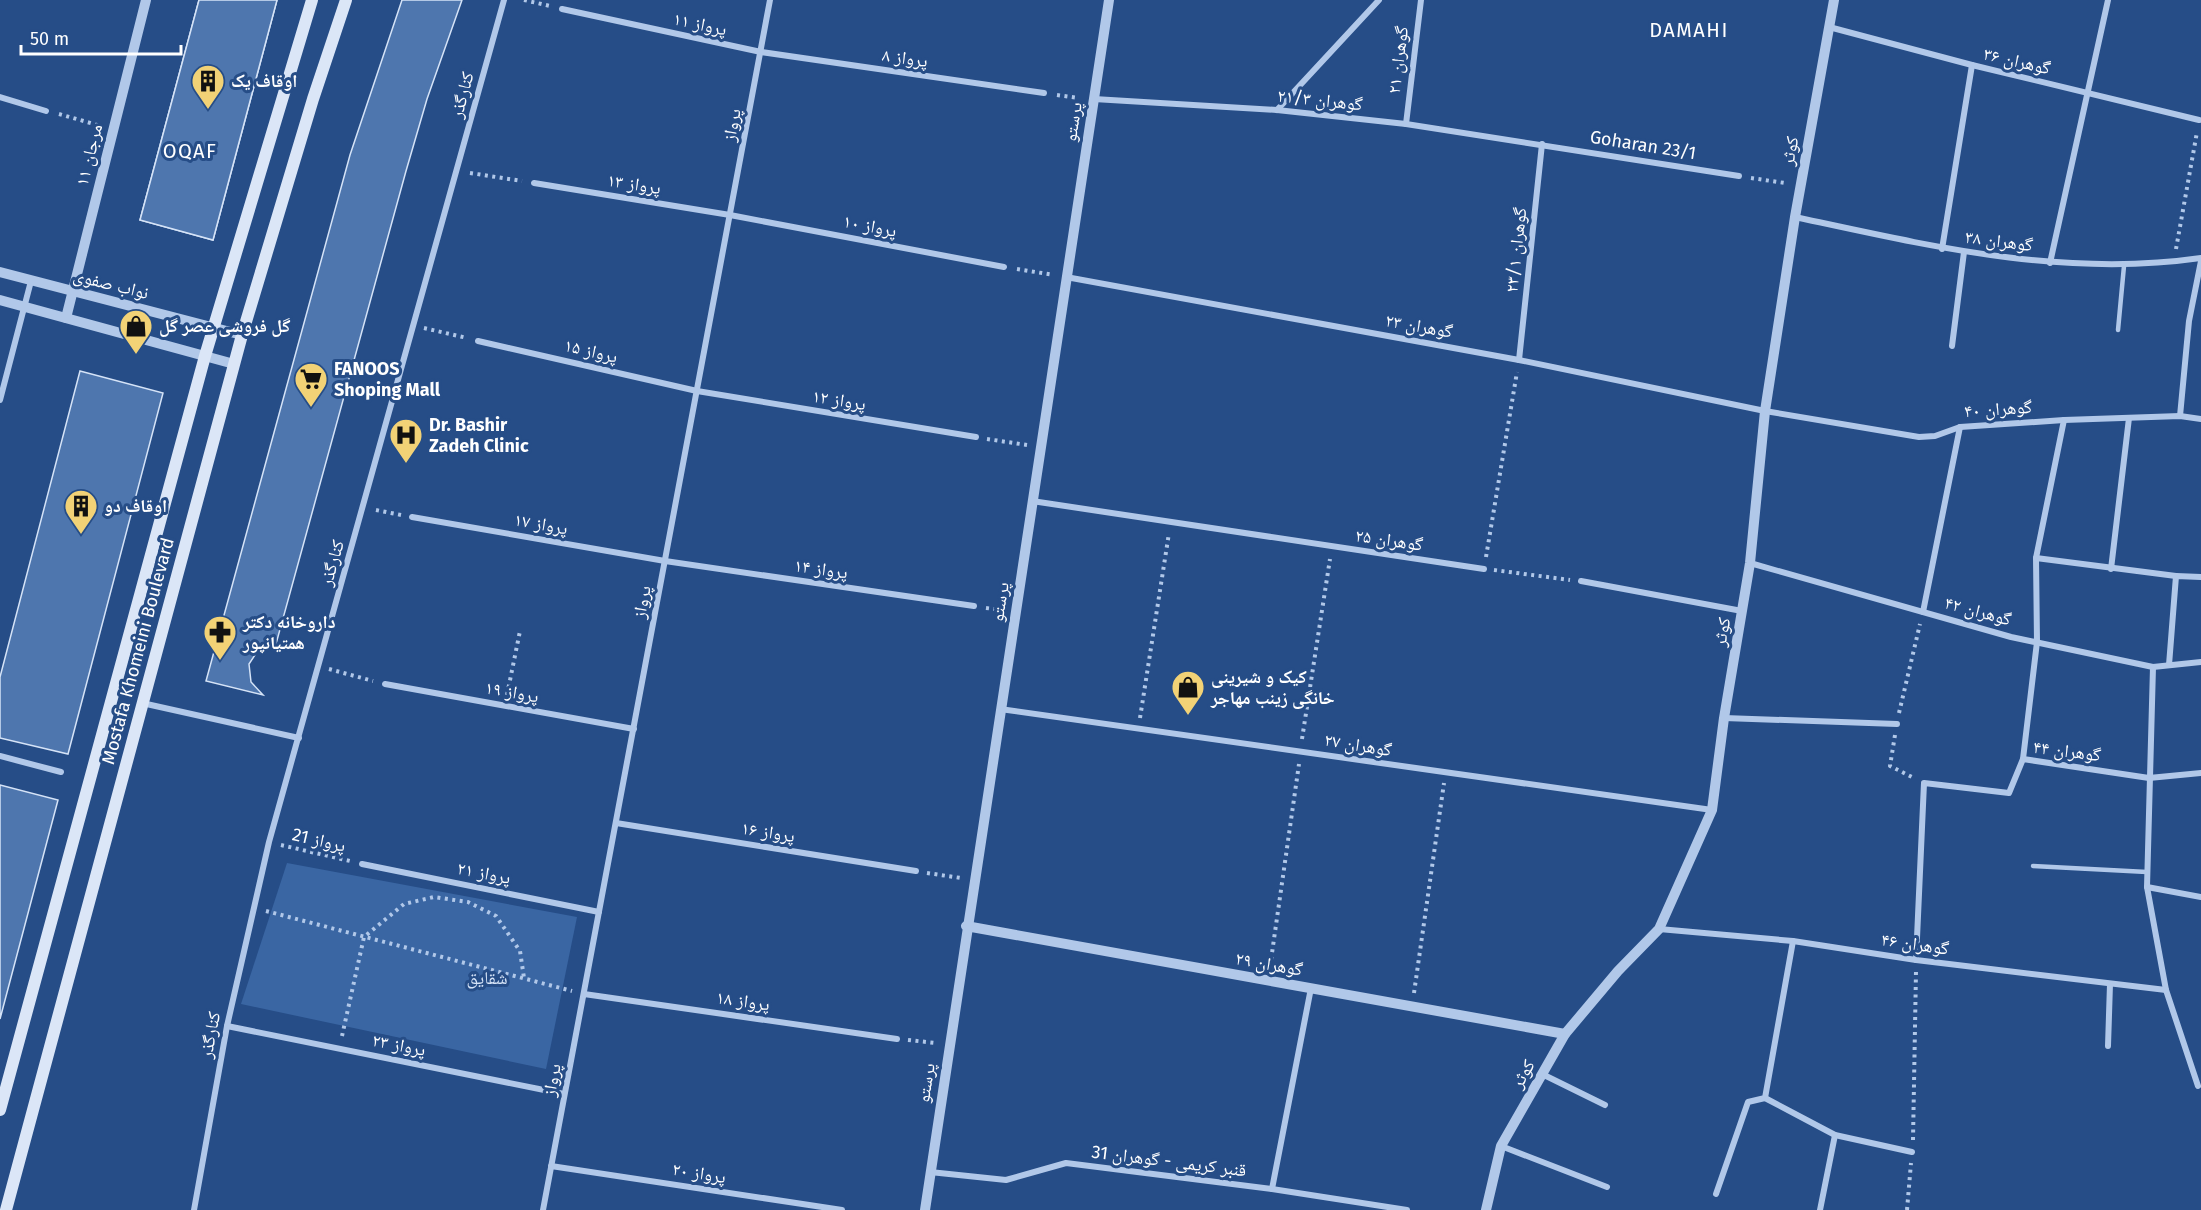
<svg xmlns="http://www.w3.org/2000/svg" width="2201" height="1210" font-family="'Fira Sans','Noto Naskh Arabic',sans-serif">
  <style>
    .green { fill: #3a66a3 }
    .building { fill: #4e76ae; stroke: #d5e3f7; stroke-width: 1.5 }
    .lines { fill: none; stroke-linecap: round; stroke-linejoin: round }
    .path { stroke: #b1c8e9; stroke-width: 4; stroke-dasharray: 3 4.5; stroke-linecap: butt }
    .service { stroke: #b1c8e9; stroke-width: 4.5 }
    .minor { stroke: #b1c8e9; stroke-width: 6 }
    .tertiary { stroke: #b1c8e9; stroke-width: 10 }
    .secondary { stroke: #dbe6f7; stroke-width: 12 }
    .labels { text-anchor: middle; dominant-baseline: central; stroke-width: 6; stroke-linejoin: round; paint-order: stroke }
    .street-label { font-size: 18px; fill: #fff; stroke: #264d87 }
    .poi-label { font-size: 18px; font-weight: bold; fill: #fff; stroke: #264d87; text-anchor: start }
    .park-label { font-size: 18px; fill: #d5e3f7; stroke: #264d87 }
    .neighbourhood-label { font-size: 20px; letter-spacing: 1.5px; fill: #fff; stroke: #264d87 }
  </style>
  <rect width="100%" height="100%" fill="#264d87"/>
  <polygon class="green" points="287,863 577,917 546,1069 241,1004"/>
  <g class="building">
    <polygon points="199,0 277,0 213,240 140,220"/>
    <polygon points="199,0 277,0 213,240 140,220"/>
    <polygon points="402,0 462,0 427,99 406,171 276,644 259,649 249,664 251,682 263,695 206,681 350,155"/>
    <polygon points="80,371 163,393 68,754 0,738 0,677"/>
    <polygon points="0,785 58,800 0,1019"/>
  </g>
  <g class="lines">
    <g class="path">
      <polyline points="524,0 550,6"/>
      <polyline points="1057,95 1079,98"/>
      <polyline points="59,114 101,126"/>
      <polyline points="470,173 522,181"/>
      <polyline points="1751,178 1785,183"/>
      <polyline points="2176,249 2197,132"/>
      <polyline points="1017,269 1054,275"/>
      <polyline points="424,328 467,338"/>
      <polyline points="987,439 1027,445"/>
      <polyline points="376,510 401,515"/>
      <polyline points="1486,557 1517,372"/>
      <polyline points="1494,570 1570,580"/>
      <polyline points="986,608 1002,610"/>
      <polyline points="329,669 373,681"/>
      <polyline points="507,695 520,631"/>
      <polyline points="1899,713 1920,624"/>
      <polyline points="1140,718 1169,533"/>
      <polyline points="1895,735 1890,766 1914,778"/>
      <polyline points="1302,739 1330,559"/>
      <polyline points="281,845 350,861"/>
      <polyline points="927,873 961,878"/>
      <polyline points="266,911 572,991"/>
      <polyline points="1270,967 1299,764"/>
      <polyline points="1414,993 1444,783"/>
      <polyline points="342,1036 364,937 404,904 434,897 468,902 496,916 520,951 524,978"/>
      <polyline points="908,1040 936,1043"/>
      <polyline points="1913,1140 1916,971"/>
      <polyline points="1907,1210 1911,1163"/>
    </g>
    <g class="service">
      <polyline points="2118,330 2124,266"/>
      <polyline points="2033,866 2147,872"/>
    </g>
    <g class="minor">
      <polyline points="562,9 761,52 1044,93"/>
      <polyline points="1829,27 1972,65 2199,120"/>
      <polyline points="0,97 46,111"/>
      <polyline points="1094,99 1277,110 1406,124 1739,176"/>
      <polyline points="1277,110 1379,0"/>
      <polyline points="1406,124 1421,0"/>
      <polyline points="534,183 730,215 1004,267"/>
      <path d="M 1795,217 C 1930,246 2063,278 2201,258"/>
      <polyline points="1942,249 1972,65"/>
      <polyline points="2050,263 2108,0"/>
      <polyline points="1066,277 1519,360 1765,411 1919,437 1935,436 1960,427 2064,420 2180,416 2201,419"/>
      <polyline points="478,341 697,391 976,437"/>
      <polyline points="1952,346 1964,252"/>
      <polyline points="1519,360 1542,144"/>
      <polyline points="0,400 31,281"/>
      <polyline points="2180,416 2189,321 2201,261"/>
      <polyline points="1032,501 1484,569"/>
      <polyline points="412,517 665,561 974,606"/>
      <polyline points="2036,558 2064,420"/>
      <polyline points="1750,563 2011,637 2153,667 2201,662"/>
      <polyline points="2111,569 2129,418"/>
      <polyline points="1581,581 1742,611"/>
      <polyline points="1923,612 1960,427"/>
      <polyline points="2169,665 2176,576 2201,577"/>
      <polyline points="2153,667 2147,887 2166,990 2198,1086"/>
      <polyline points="385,684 634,729"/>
      <polyline points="142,703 299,738"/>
      <polyline points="1000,709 1712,810"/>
      <polyline points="1724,718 1897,724"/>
      <polyline points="0,756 61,772"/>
      <polyline points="2023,759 2037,642 2036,558 2176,576"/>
      <polyline points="616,823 916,871"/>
      <polyline points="362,864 599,912"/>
      <polyline points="2147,887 2201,897"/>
      <polyline points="1659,929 1793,941 1916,960 2166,990"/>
      <polyline points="1916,960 1924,783 2009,793 2023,759 2149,778 2201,773"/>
      <polyline points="584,994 897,1039"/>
      <polyline points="227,1026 564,1094"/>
      <polyline points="2108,1046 2110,984"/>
      <polyline points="1542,1074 1605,1105"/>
      <polyline points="1765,1098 1835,1135 1912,1152"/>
      <polyline points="1501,1146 1607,1187"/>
      <polyline points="551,1166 842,1210"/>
      <polyline points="930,1172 1006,1180 1066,1163 1272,1189 1407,1210"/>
      <polyline points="1272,1189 1311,988"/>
      <polyline points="1716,1194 1748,1102 1765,1098 1793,941"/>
      <polyline points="194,1210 227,1026 269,842 504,0"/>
      <polyline points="543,1210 770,0"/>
      <polyline points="1820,1210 1835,1135"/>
    </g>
    <g class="tertiary">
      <polyline points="0,272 242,335"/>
      <polyline points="0,300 234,364"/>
      <polyline points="66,318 146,0"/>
      <polyline points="966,926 1565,1034"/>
      <polyline points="925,1210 1109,0"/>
      <polyline points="1486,1210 1501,1146 1565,1034 1618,971 1659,929 1712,810 1724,718 1750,563 1765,411 1795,217 1834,0"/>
    </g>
    <g class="secondary">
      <polyline points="0,1110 205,356 312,0"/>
      <polyline points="6,1210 242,335 313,99 346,0"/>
    </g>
  </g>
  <defs>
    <symbol id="building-pin" viewBox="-11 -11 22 30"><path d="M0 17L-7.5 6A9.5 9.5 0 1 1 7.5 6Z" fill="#f2d276" stroke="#264d87"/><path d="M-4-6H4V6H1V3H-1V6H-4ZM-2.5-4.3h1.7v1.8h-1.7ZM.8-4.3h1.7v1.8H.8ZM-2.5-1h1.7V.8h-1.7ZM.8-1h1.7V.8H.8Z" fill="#111"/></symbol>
    <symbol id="shop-pin" viewBox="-11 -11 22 30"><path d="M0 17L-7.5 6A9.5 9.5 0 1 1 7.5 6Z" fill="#f2d276" stroke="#264d87"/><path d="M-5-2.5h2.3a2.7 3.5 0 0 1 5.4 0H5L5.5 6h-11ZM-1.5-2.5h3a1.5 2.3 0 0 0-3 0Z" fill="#111"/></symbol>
    <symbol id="supermarket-pin" viewBox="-11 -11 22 30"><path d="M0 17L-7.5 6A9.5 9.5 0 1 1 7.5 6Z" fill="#f2d276" stroke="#264d87"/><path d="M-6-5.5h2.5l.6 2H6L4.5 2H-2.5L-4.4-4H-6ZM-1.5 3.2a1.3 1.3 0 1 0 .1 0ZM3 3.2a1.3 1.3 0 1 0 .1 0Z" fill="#111"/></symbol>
    <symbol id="hospital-pin" viewBox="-11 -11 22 30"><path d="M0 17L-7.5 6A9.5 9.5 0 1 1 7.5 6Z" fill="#f2d276" stroke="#264d87"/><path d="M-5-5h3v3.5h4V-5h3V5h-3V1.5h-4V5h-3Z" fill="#111"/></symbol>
    <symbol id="pharmacy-pin" viewBox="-11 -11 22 30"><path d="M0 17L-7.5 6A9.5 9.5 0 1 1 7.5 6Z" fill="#f2d276" stroke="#264d87"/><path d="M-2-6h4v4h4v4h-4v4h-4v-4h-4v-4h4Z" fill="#111"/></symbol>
  </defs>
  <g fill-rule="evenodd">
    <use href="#building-pin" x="189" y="62" width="38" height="52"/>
    <use href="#shop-pin" x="117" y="307" width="38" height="52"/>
    <use href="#supermarket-pin" x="292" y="360" width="38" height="52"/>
    <use href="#hospital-pin" x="387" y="416" width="38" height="52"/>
    <use href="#building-pin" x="62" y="487" width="38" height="52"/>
    <use href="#pharmacy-pin" x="201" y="613" width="38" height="52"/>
    <use href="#shop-pin" x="1169" y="668" width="38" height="52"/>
  </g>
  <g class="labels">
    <g class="street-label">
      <text transform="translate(700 24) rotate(12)">پرواز ۱۱</text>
      <text transform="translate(905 58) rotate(8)">پرواز ۸</text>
      <text transform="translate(1398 60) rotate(-83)">گوهران ۲۱</text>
      <text transform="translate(2017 61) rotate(13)">گوهران ۳۶</text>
      <text transform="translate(462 95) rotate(-75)">کنارگذر</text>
      <text transform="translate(1320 100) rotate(6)">گوهران ۲۱/۳</text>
      <text transform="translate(1073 122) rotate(-81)">پرستو</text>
      <text transform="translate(732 125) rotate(-79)">پرواز</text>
      <text transform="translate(1643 145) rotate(9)">Goharan 23/1</text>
      <text transform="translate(1790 151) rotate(-80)">کوثر</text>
      <text transform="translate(89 155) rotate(-76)">مرجان ۱۱</text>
      <text transform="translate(634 184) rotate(9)">پرواز ۱۳</text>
      <text transform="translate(870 226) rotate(11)">پرواز ۱۰</text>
      <text transform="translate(1999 241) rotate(7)">گوهران ۳۸</text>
      <text transform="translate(1516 250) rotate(-84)">گوهران ۲۳/۱</text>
      <text transform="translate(111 284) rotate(14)">نواب صفوی</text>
      <text transform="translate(1419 326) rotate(10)">گوهران ۲۳</text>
      <text transform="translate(591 351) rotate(13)">پرواز ۱۵</text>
      <text transform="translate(839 400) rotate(9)">پرواز ۱۲</text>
      <text transform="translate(1998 409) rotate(-4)">گوهران ۴۰</text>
      <text transform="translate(541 524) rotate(10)">پرواز ۱۷</text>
      <text transform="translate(1389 540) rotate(8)">گوهران ۲۵</text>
      <text transform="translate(332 563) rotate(-74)">کنارگذر</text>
      <text transform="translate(821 569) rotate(8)">پرواز ۱۴</text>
      <text transform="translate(642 602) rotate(-79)">پرواز</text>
      <text transform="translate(1000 602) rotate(-81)">پرستو</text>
      <text transform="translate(1978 611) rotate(15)">گوهران ۴۲</text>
      <text transform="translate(1722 632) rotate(-80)">کوثر</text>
      <text transform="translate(138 651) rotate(-75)">Mostafa Khomeini Boulevard</text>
      <text transform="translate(512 692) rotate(10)">پرواز ۱۹</text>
      <text transform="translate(1358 745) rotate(9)">گوهران ۲۷</text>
      <text transform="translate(2067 751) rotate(7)">گوهران ۴۴</text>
      <text transform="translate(768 832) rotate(9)">پرواز ۱۶</text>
      <text transform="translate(319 840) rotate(13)">پرواز 21</text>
      <text transform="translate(484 873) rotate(11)">پرواز ۲۱</text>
      <text transform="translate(1915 944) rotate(8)">گوهران ۴۶</text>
      <text transform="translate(1269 964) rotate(10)">گوهران ۲۹</text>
      <text transform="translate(743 1001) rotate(8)">پرواز ۱۸</text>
      <text transform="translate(210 1035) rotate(-79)">کنارگذر</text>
      <text transform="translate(399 1045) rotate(11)">پرواز ۲۳</text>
      <text transform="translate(1523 1074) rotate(-60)">کوثر</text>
      <text transform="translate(552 1080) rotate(-79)">پرواز</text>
      <text transform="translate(926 1083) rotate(-81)">پرستو</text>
      <text transform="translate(1169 1161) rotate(7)">قنبر کریمی - گوهران 31</text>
      <text transform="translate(699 1173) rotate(9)">پرواز ۲۰</text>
    </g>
    <g class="poi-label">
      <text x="231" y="81">اوقاف یک</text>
      <text x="159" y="326">گل فروشی عصر گل</text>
      <text x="334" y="369">FANOOS<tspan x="334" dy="21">Shoping Mall</tspan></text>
      <text x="429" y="425">Dr. Bashir<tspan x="429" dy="21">Zadeh Clinic</tspan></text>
      <text x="104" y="506">اوقاف دو</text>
      <text x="243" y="622">داروخانه دکتر<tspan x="243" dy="21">همتیانپور</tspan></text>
      <text x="1211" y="677">کیک و شیرینی<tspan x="1211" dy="21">خانگی زینب مهاجر</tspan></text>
    </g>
    <g class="park-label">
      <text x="487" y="978">شقایق</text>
    </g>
    <g class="neighbourhood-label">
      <text x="1689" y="30">DAMAHI</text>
      <text x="190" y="151">OQAF</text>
    </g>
  </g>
  <path d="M21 45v9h160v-9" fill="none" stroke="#ffffff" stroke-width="3"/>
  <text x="30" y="45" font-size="18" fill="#ffffff" stroke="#264d87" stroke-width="4.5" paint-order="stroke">50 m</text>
</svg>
